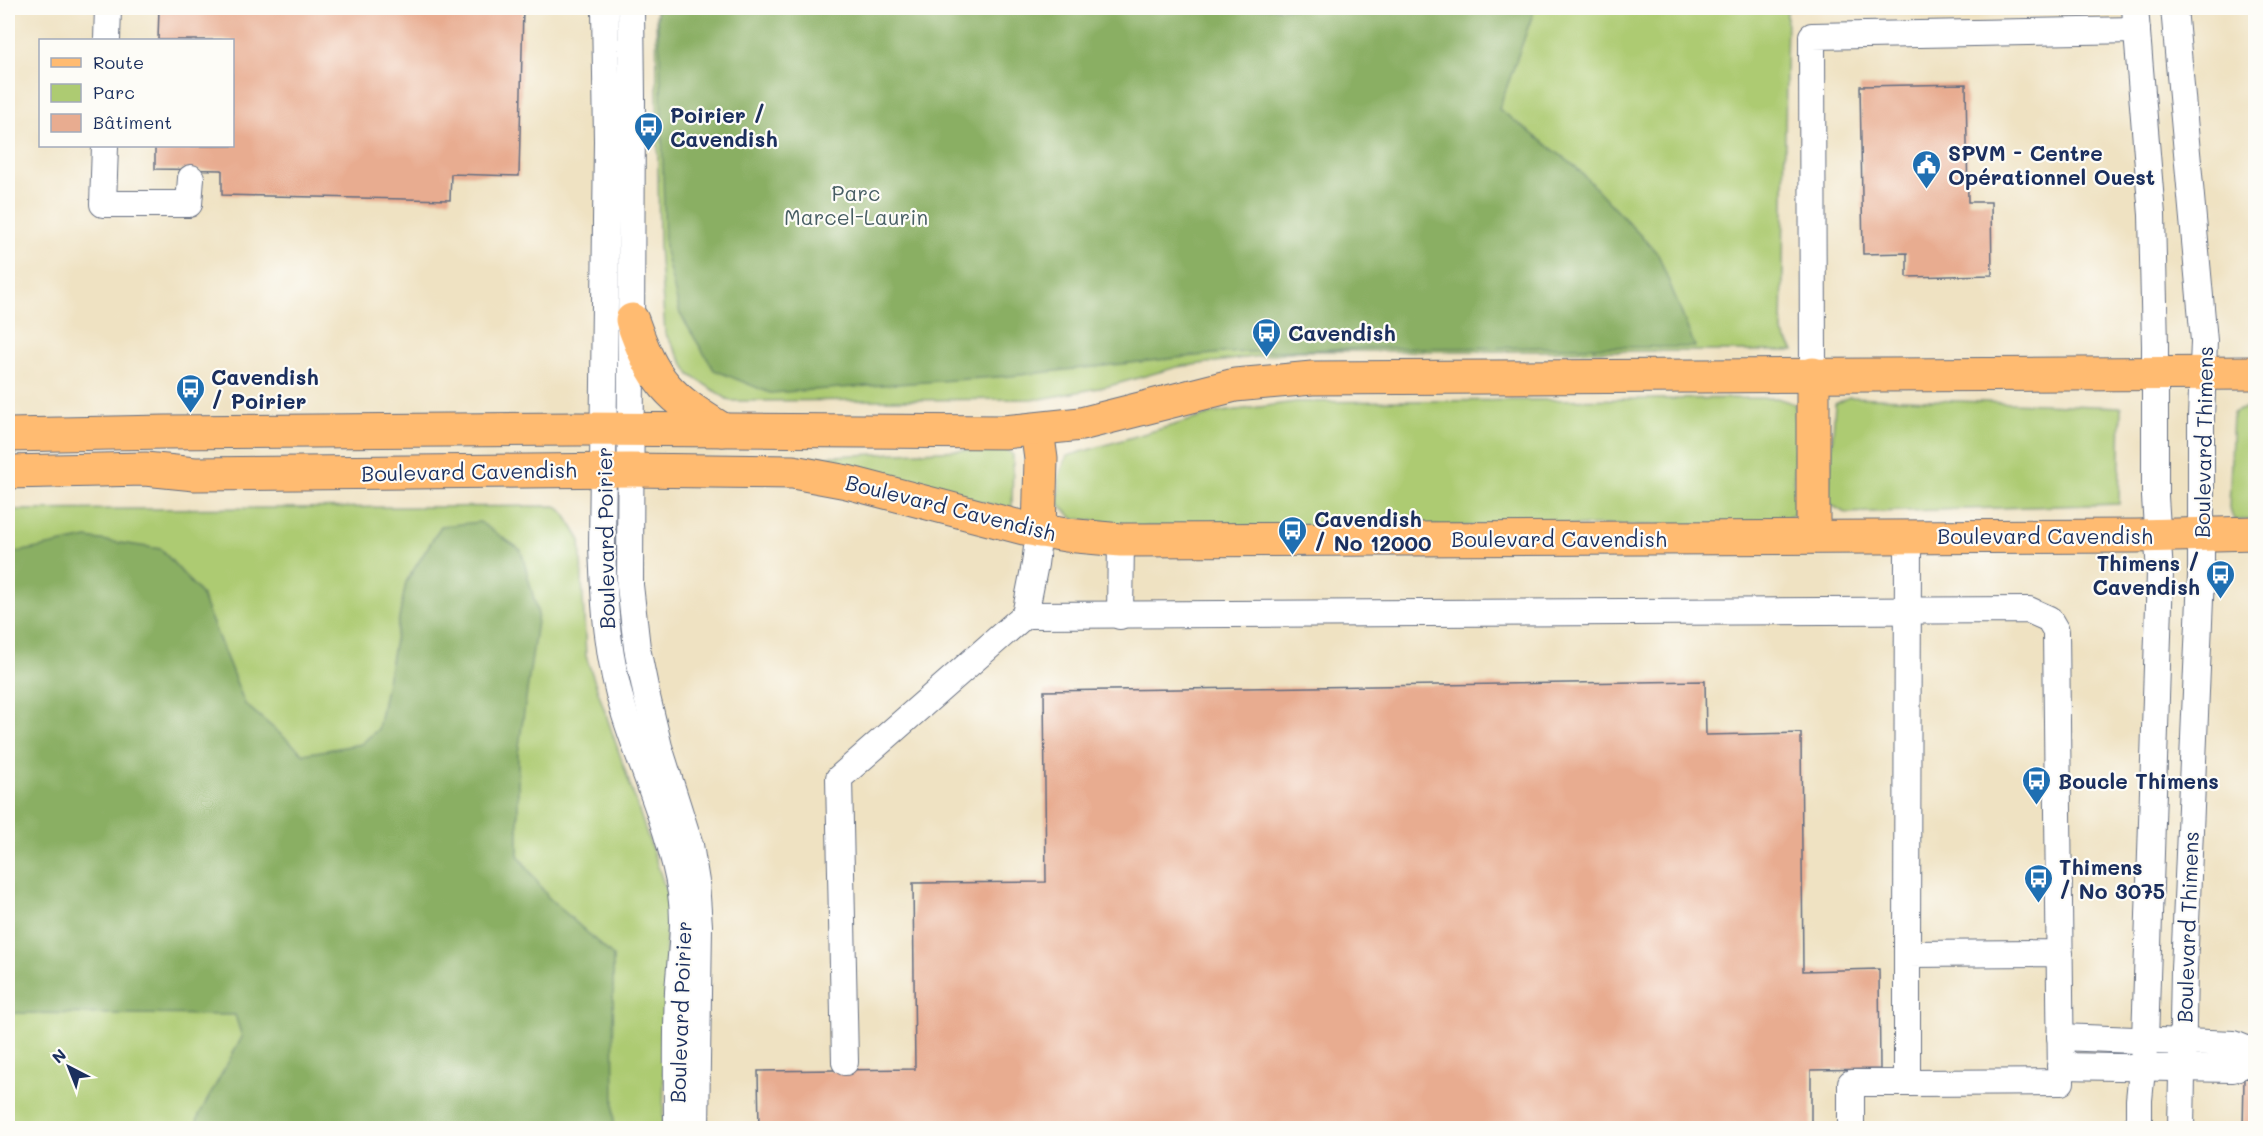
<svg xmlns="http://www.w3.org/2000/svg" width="2263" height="1136" font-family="Mali,sans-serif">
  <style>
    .green { fill: #adcb72; stroke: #647d68; stroke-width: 1.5 }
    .forest { fill: #8aaf64; stroke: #526f61; stroke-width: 1.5 }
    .building { fill: #e8ac90 }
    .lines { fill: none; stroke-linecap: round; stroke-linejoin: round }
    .minor-casing { stroke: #656e81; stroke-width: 28 }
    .major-casing { stroke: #656e81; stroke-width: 35 }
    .minor { stroke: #fff; stroke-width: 26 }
    .major { stroke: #ffbb71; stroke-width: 33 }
    .labels { text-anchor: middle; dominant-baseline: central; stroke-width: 4.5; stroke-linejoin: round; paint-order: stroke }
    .poi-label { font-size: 21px; font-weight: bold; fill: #1b2f5e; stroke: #fdfcf7; text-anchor: start }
    .park-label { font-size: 21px; fill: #475e64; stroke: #fdfcf7 }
    .street-label { font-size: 21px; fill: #1b2f5e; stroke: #fdfcf7 }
  </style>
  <rect width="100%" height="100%" fill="#fdfcf7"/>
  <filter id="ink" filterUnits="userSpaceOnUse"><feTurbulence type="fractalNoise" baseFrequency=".0167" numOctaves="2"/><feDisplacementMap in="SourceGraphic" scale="12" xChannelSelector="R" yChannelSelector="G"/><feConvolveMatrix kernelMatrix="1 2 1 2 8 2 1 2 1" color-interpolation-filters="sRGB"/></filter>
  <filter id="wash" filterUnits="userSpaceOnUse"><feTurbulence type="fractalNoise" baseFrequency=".008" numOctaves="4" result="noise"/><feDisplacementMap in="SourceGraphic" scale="24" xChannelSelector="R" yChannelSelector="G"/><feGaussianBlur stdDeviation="1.35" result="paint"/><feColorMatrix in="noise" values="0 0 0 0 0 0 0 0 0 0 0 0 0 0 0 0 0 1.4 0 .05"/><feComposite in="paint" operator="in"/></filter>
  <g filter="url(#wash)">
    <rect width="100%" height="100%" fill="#efe2c2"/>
    <g class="green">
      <polygon points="656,8 1787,8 1782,332 1794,351 1298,351 1177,367 1109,386 1041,399 730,401 690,375 665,333 659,246"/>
      <polygon points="1849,397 2121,407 2119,504 1845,513 1828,503 1835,404"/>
      <polygon points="1777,398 1795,404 1794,515 1771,525 1138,527 1072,518 1059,504 1059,476 1067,456 1215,413 1296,402"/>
      <polygon points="2247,407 2255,407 2255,520 2234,520 2229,508 2233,413"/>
      <polygon points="1005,448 1013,455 1012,510 811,459 812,457"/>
      <polygon points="556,506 564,513 580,539 586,656 667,893 663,1128 8,1128 8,510"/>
    </g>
    <g class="forest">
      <polygon points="656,8 1535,8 1499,109 1575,166 1658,254 1695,347 1372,348 1223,353 1010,376 770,393 714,370 680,314 665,251 660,53"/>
      <polygon points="480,522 521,550 538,614 518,754 518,855 548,897 613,956 614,1128 195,1128 199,1115 242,1037 235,1015 8,1013 8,554 87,538 161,549 201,594 245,704 304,754 361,744 378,729 406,582 441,526"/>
    </g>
    <g id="blocks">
      <g class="building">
        <polygon points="159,8 523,8 519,176 451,174 450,200 222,195 222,170 155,169 155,146 232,146 232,40 158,40"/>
        <polygon points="1966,84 1968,202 1991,202 1992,275 1907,277 1907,253 1863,254 1860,86"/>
        <polygon points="1705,681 1706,735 1801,733 1803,971 1879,969 1880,1069 1811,1070 1811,1128 759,1128 758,1071 915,1069 913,883 1046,882 1044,691"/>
        <polygon points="2244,1078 2256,1079 2256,1128 2243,1128"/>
      </g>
    </g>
  </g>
  <g filter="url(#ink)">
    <use href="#blocks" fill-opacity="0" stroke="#656e81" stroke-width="1.5"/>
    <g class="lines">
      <defs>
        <g id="minor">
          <path d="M 605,8 L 607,141 L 602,545 C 604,603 607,659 625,715 C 644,774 671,831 681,893 C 686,926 680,959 678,992 C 676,1038 677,1083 677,1128"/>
          <polyline points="631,8 632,97 630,585 637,648 647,697 659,747 690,845 696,882 699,926 696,1128"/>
          <polyline points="2135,8 2152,215 2155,346 2155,497 2160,573 2145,1040 2139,1100 2139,1128"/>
          <polyline points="2174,8 2204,341 2201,417 2201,576 2184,969 2181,1128"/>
          <polyline points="107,40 108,8"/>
          <polyline points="105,146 103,204 189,204 191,178"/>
          <polyline points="1813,374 1812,36 2137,30"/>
          <polyline points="1025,615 1035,564 1039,531"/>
          <polyline points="1120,616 1121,540"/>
          <polyline points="1907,954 1908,535"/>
          <polyline points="2060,1037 2234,1044 2256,1053"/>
          <polyline points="845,1062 839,778 1025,615 2029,610 2049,619 2056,631 2061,1082 1907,1083 1907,954 2060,953"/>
          <polyline points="2060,1066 2233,1069 2256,1059"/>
          <polyline points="1851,1128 1851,1083 1907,1083"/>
        </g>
        <g id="major">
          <path d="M 632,320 C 654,383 668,396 723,430"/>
          <polyline points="1813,374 1813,536"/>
          <polyline points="1037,430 1041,459 1039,531"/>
          <polyline points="8,435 165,432 578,429 1004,432 1081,424 1235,385 1312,378 2256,373"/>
          <polyline points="8,472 145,469 195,474 630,470 793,472 847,482 1024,528 1066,535 1121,540 2136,536 2256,533"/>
        </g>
      </defs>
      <use href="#minor" class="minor-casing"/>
      <use href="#major" class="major-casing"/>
      <use href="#minor" class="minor"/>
      <use href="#major" class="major"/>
    </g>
  </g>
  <defs>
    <symbol id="bus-pin" viewBox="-11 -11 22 30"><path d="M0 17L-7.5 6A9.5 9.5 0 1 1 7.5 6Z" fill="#1f6fb2" stroke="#fdfcf7"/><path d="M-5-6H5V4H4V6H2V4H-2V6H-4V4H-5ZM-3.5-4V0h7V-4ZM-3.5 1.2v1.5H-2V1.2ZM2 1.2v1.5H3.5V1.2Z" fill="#fff"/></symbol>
    <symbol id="civic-pin" viewBox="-11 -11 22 30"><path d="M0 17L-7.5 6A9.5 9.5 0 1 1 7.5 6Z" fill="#1f6fb2" stroke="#fdfcf7"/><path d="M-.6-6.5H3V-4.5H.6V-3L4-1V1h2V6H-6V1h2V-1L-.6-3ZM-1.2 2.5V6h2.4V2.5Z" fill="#fff"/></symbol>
  </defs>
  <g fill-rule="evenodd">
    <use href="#bus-pin" x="632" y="110" width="33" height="45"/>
    <use href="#civic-pin" x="1910" y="148" width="33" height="45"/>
    <use href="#bus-pin" x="1250" y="316" width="33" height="45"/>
    <use href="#bus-pin" x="174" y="372" width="33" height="45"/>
    <use href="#bus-pin" x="1276" y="514" width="33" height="45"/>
    <use href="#bus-pin" x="2204" y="558" width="33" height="45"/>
    <use href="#bus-pin" x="2020" y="764" width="33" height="45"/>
    <use href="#bus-pin" x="2022" y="862" width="33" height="45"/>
  </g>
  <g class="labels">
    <g class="poi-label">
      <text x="670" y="114">Poirier /<tspan x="670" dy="24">Cavendish</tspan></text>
      <text x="1948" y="152">SPVM - Centre<tspan x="1948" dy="24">Opérationnel Ouest</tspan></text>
      <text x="1288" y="332">Cavendish</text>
      <text x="211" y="376">Cavendish<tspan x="211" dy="24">/ Poirier</tspan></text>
      <text x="1314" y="518">Cavendish<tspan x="1314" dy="24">/ No 12000</tspan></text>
      <text x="2200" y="562" text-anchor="end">Thimens /<tspan x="2200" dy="24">Cavendish</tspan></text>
      <text x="2058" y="780">Boucle Thimens</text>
      <text x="2059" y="866">Thimens<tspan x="2059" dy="24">/ No 3075</tspan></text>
    </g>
    <g class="park-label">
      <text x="856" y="192">Parc<tspan x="856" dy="24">Marcel-Laurin</tspan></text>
    </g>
    <g class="street-label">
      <text transform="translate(2203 442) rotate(-89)">Boulevard Thimens</text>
      <text transform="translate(469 471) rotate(-1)">Boulevard Cavendish</text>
      <text transform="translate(951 507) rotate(14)">Boulevard Cavendish</text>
      <text x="2045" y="535">Boulevard Cavendish</text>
      <text transform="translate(605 538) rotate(-91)">Boulevard Poirier</text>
      <text x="1559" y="538">Boulevard Cavendish</text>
      <text transform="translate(2187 927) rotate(-88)">Boulevard Thimens</text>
      <text transform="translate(680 1012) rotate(-88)">Boulevard Poirier</text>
    </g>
  </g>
  <rect width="2263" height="1136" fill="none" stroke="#fdfcf7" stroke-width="30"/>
  <rect x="39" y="39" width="195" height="108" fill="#fdfcf7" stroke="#a3aaba" stroke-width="1.5"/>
  <rect x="51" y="58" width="30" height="9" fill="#ffbb71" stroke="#a3aaba" stroke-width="1.5"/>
  <text x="93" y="69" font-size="18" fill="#1b2f5e">Route</text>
  <rect x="51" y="84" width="30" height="18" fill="#adcb72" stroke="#a3aaba" stroke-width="1.5"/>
  <text x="93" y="99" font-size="18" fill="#1b2f5e">Parc</text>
  <rect x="51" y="114" width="30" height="18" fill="#e8ac90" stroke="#a3aaba" stroke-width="1.5"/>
  <text x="93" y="129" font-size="18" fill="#1b2f5e">Bâtiment</text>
  <g transform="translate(69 1067) rotate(318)" stroke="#fdfcf7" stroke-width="4.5" paint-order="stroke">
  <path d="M0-4.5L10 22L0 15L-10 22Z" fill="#1b2f5e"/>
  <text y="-9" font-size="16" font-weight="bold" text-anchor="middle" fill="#1b2f5e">N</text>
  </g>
</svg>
